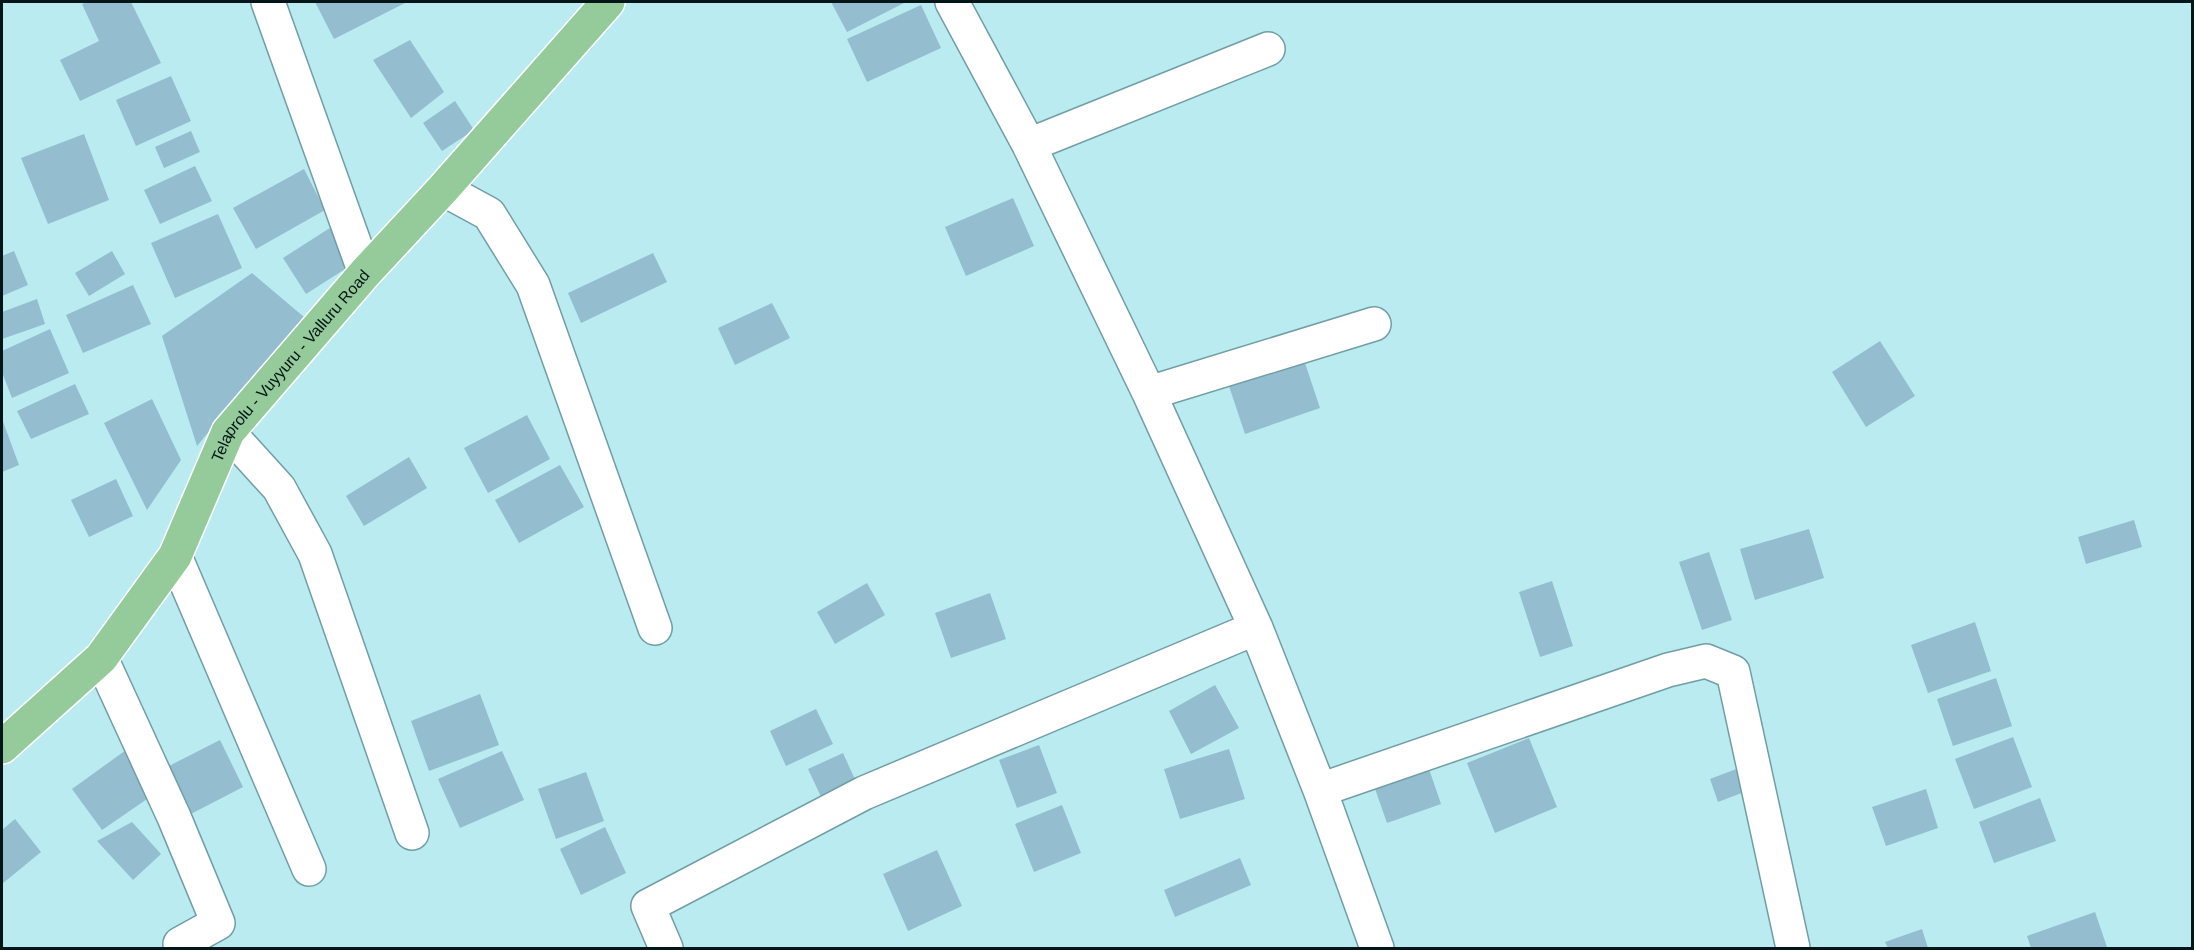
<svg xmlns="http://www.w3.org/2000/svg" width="2194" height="950" font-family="Arial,sans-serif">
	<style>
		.building { fill: #94bdcf }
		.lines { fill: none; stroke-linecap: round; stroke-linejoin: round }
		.street-casing { stroke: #709ea4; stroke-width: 36 }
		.primary-casing { stroke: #fff; stroke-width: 36 }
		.street { stroke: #fff; stroke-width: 33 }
		.primary { stroke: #95ca9a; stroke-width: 33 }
		.labels { text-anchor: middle; stroke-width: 5; stroke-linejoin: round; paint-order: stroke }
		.street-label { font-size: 16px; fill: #041618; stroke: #baebf0 }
	</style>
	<rect width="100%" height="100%" fill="#baebf0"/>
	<path class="building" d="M88,2H131L161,63L80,101L60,60L99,41L82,4Z
		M315,2H404L405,3L334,39Z
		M831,2H906L847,32Z
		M921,5L941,48L867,82L847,39Z
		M410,40L444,92L411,118L373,60Z
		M171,76L191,121L136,146L116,100Z
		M455,101L474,130L442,151L423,123Z
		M191,131L200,152L164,168L155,147Z
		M84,134L109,200L48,224L21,158Z
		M195,166L212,201L160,224L144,190Z
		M304,169L325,210L256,249L233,208Z
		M1013,198L1034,246L966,276L945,227Z
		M218,214L242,268L175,298L151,243Z
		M333,226L356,262L306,294L283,258Z
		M14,251L28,285L2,296V256Z
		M112,251L125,274L89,296L75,273Z
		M653,253L667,282L581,323L568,293Z
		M252,273L304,317L197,446L162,336Z
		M133,285L151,324L83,353L66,315Z
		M37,299L45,324L2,339V312Z
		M772,303L790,338L735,365L718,328Z
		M50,329L69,373L12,398L2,372V351Z
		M1880,341L1915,396L1866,427L1832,372Z
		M1303,357L1320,408L1245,434L1228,383Z
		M75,384L89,414L31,439L17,411Z
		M152,399L181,460L147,510L104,423Z
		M527,415L550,459L488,493L464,448Z
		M2,419L19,465L2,472Z
		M409,457L427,488L364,526L346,496Z
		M560,465L584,507L519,543L495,500Z
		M116,479L133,516L89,537L71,500Z
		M2134,520L2142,547L2086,564L2078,537Z
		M1809,529L1824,578L1755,600L1740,549Z
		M1709,552L1732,620L1702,630L1679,562Z
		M1552,581L1573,646L1540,657L1519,592Z
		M867,583L885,615L835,644L817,612Z
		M990,593L1006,639L951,658L935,613Z
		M1975,622L1991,671L1928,693L1911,645Z
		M1996,678L2012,726L1953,746L1937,699Z
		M1215,685L1239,728L1191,754L1169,711Z
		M480,694L499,745L429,771L411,721Z
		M816,709L833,744L786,766L770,731Z
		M2013,737L2032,787L1974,809L1955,759Z
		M1529,738L1557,807L1495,833L1467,763Z
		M220,740L243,787L189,815L165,768Z
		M1039,745L1057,793L1017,808L999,760Z
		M1229,749L1245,799L1180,819L1164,769Z
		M126,750L150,797L102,830L72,789Z
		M502,751L524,800L460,828L438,779Z
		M843,753L858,786L823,801L808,769Z
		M1427,763L1441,804L1387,823L1373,783Z
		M1739,768L1747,791L1718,802L1710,779Z
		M586,772L604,821L556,839L538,789Z
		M1926,789L1938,828L1886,846L1872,807Z
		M2040,798L2056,841L1994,863L1979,822Z
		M1062,805L1081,853L1034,872L1015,824Z
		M15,819L41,852L2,884V830Z
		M132,822L161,854L133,880L97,841Z
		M605,827L626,873L581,895L560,849Z
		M937,850L962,906L908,931L883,874Z
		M1240,858L1251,885L1175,917L1164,890Z
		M2095,912L2107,947L2031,948L2027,936Z
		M1922,929L1928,948H1888L1885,942Z"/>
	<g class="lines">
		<g class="street-casing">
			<path id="street" d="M268,2L365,273
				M952,2L1029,145L1149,393L1256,628L1320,790L1377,948
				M1029,145L1268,49
				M443,189L489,214L533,285L655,628
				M1149,393L1374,324
				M228,432L279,488L315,554L412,833
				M175,556L309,869
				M101,658L174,817L218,923L180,944
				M1320,790L1668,670L1706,661L1733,672L1793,948
				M666,948L648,906L864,793L1256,628"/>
		</g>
		<g class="primary-casing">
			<g id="primary">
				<path id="s1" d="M2,747L101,658L175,556L228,432L365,273L443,189L608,2"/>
			</g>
		</g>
		<use href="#street" class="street"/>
		<use href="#primary" class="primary"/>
	</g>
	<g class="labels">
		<g class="street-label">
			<text dy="6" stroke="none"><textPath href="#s1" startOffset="484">Telaprolu - Vuyyuru - Valluru Road</textPath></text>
		</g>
	</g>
	<rect width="2194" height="950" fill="none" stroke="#041618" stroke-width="6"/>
</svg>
